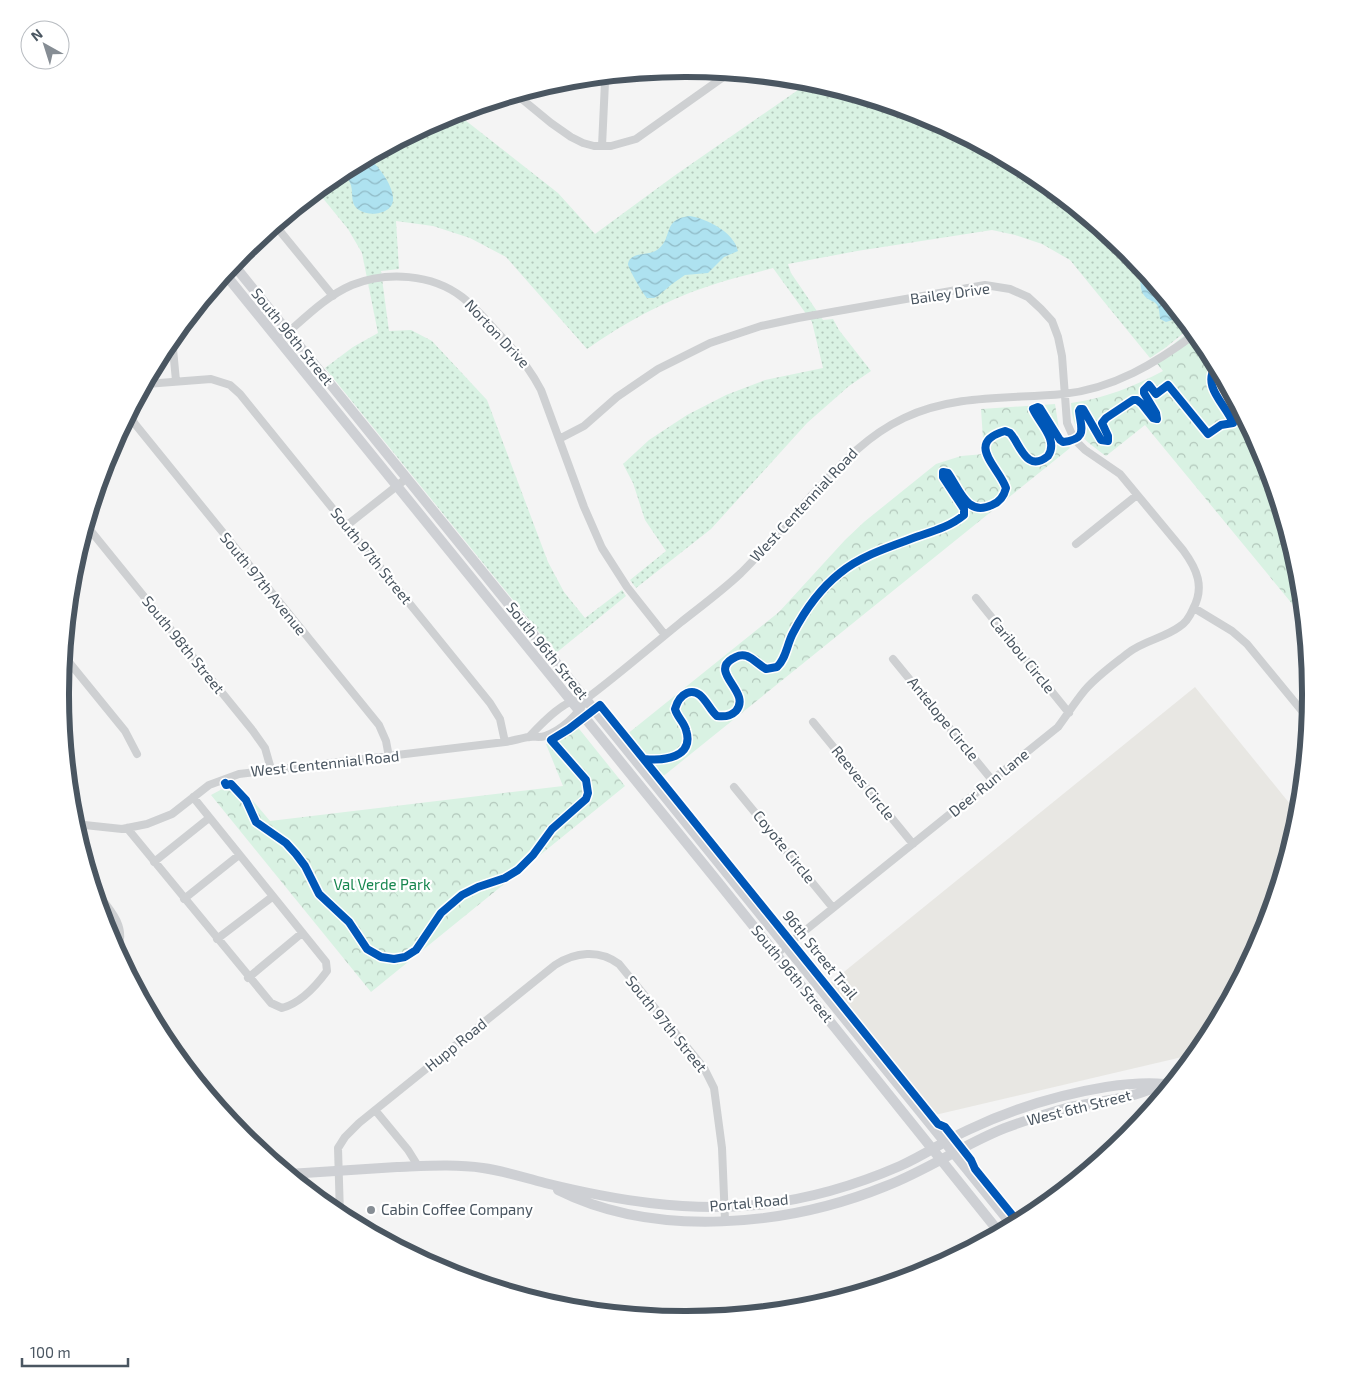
<svg xmlns="http://www.w3.org/2000/svg" width="1371" height="1388" font-family="'Exo 2',sans-serif">
	<style>
		.commercial { fill: #e8e7e3 }
		.grass { fill: url(#grass-dots) }
		.park { fill: url(#park-crowns) }
		.pitch { fill: #d9f2e3 }
		.water { fill: url(#water-waves) }
		.lines { fill: none; stroke-linecap: round; stroke-linejoin: round }
		.minor { stroke: #ced0d2; stroke-width: 8 }
		.secondary { stroke: #ced0d4; stroke-width: 10 }
		.cycleway-casing { stroke: #fff; stroke-width: 11 }
		.cycleway { stroke: #0057b8; stroke-width: 8 }
		.poi-dot { fill: #868d94; stroke: #fff; stroke-width: 2 }
		.labels { text-anchor: middle; stroke-width: 4.5; stroke-linejoin: round; paint-order: stroke }
		.street-label { font-size: 15px; fill: #4a5661; stroke: #fff }
		.park-label { font-size: 15px; fill: #17864f; stroke: #fff }
		.poi-label { font-size: 15px; fill: #4a5661; stroke: #fff; text-anchor: start }
		.rim { fill: none; stroke: #4a5661; stroke-width: 6 }
	</style>
	<defs>
		<pattern id="grass-dots" width="8" height="8" patternUnits="userSpaceOnUse" patternTransform="scale(1.25)"><rect width="8" height="8" fill="#d9f2e3"/><path d="M2 2h.1M6 6h.1" fill="none" stroke="#b2c7bb" stroke-width="1.8" stroke-linecap="round"/></pattern>
		<pattern id="park-crowns" width="20" height="18" patternUnits="userSpaceOnUse" patternTransform="scale(1.25)"><rect width="20" height="18" fill="#d9f2e3"/><path d="M2 6a3 3 0 1 1 6 0M12 15a3 3 0 1 1 6 0" fill="none" stroke="#b2c7bb"/></pattern>
		<pattern id="water-waves" width="16" height="10" patternUnits="userSpaceOnUse" patternTransform="scale(1.25)"><rect width="16" height="10" fill="#aee2f0"/><path d="M0 5q4-4 8 0t8 0" fill="none" stroke="#90bac6"/></pattern>
	</defs>
	<rect width="100%" height="100%" fill="#f4f4f4"/>
	<path class="commercial" d="M1195,687L1299,815L1263,934L1205,1042L1195,1054L935,1115L829,984Z"/>
	<path class="grass" d="M811,81L925,116L1033,174L1128,252L1190,328L1165,348L1150,358L1070,260L1042,244L1015,235L992,230L857,251L788,264L791,273L823,320L833,319L839,330L871,371L849,386L807,423L711,529L636,588L630,580L666,551L645,520L633,483L623,464L649,440L687,415L726,395L765,380L823,368L812,322L773,268C751,274 728,279 706,287C664,301 624,323 587,349L506,257L470,238L433,226L396,221L399,269L381,271L389,331L411,330L432,341L487,400L548,562L564,592L585,618L622,590L626,596L556,653L325,368L353,347L378,333L362,253L348,229L317,191L338,174L446,116L456,113L558,193L595,234L674,176Z"/>
	<path class="park" d="M1192,329L1206,347L1263,455L1299,572L1303,617L1145,425L1106,456C1083,439 1073,433 1071,403C1103,399 1135,386 1163,371L1154,360Z
		M1055,404L1059,429L1070,448L661,778L626,735L779,612L845,540L864,522L936,464L961,456L984,454L981,409Z
		M576,725L625,786L371,992L211,795L224,788L238,783L270,821L563,786L546,744L561,736Z"/>
	<path class="pitch" d="M402,874L412,887L399,897L388,885Z"/>
	<path class="water" d="M368,158C378,165 392,184 393,197C395,213 372,217 361,211C344,203 361,185 341,173Z
		M689,216C706,218 734,232 738,251L724,257L708,273L685,275L672,284L658,296L654,298H647C643,294 628,268 628,264C630,251 649,256 657,250C674,238 661,220 689,216Z
		M1126,251L1128,252L1182,317L1166,322L1160,319C1159,294 1150,307 1142,292C1140,287 1141,281 1139,276C1135,267 1130,260 1126,251Z"/>
	<g class="lines">
		<path class="minor" d="M517,95L551,123L571,137L583,143L594,146H611L636,139L729,73
			M602,146L605,82
			M275,225L333,296
			M172,338L176,381
			M279,340C302,321 324,297 352,285C387,271 432,274 462,297C475,307 486,320 497,332C515,350 529,367 541,390L584,507L602,548L627,587L665,635
			M146,384L211,379L230,385L240,394L490,703L500,719L505,742
			M129,414L135,424L379,725L386,741L389,757
			M559,439L584,426L617,397L658,369L710,343L761,326L798,318L985,285L1010,289L1028,297L1041,309L1052,321L1058,337L1062,356L1067,423L1074,439L1085,450L1120,474L1183,550C1197,569 1205,587 1193,609C1190,616 1186,623 1179,627C1164,638 1143,641 1128,653C1114,664 1097,676 1085,690C1075,702 1067,715 1058,727L776,954
			M86,525L253,731L265,748L271,769
			M346,526L407,478
			M1076,544L1137,495
			M976,598L1069,713
			M1194,608L1232,631L1247,644L1302,711
			M64,656L125,731L137,754
			M893,659L992,780
			M813,722L913,844
			M529,737C541,724 568,695 586,699
			M734,787L833,908
			M75,824L122,829L147,824L172,814L209,785L239,774L505,742C513,741 521,738 529,737C534,736 540,738 545,736C562,730 578,715 586,699C618,675 648,649 680,623C700,607 722,591 741,573C766,548 789,521 812,495C840,465 866,436 904,418C954,394 1009,399 1063,394C1113,389 1156,363 1195,334
			M127,828L271,1003L282,1008C301,1003 316,986 327,971L326,962L193,797
			M154,862L209,818
			M95,891C109,908 128,927 117,951
			M184,899L239,855
			M217,939L272,897
			M248,978L302,933
			M375,1110L408,1150L418,1166
			M340,1215L338,1148L345,1137L359,1123L555,965C575,952 599,949 619,964L704,1068L714,1088L722,1148L725,1220"/>
		<path class="secondary" d="M233,264L1012,1225
			M225,274L718,882L999,1232
			M289,1174C325,1172 361,1169 397,1167C426,1166 455,1164 483,1168C505,1171 525,1178 545,1183C614,1200 685,1212 756,1205C805,1200 854,1186 900,1166C923,1156 944,1141 968,1130C1012,1109 1057,1095 1106,1087C1126,1084 1144,1082 1164,1084
			M558,1190C656,1239 788,1226 886,1186C928,1170 964,1144 1005,1128C1027,1120 1048,1113 1070,1107C1091,1103 1113,1100 1133,1095C1147,1092 1159,1085 1173,1081"/>
		<g class="cycleway-casing">
			<path id="cycleway" d="M644,759C663,761 695,758 686,730C684,722 677,717 675,709C677,702 680,696 687,693C702,687 708,709 717,716C724,717 731,716 736,711C752,692 709,673 732,659C737,656 741,654 747,656C754,659 759,665 766,669L777,667C786,659 787,644 793,633C804,612 821,588 840,573C862,555 892,546 919,536C934,531 951,526 964,515V509L943,477V472L948,473C960,490 967,517 992,505C1000,502 1004,496 1006,488C999,467 964,443 1005,431L1010,433C1020,443 1026,474 1048,456C1059,440 1039,423 1033,409L1038,407L1040,408L1060,440L1063,442C1088,439 1081,428 1079,411L1080,409H1083L1101,440L1108,441V436L1102,423L1106,418L1133,400H1137L1142,404L1153,418L1157,419L1156,413L1144,393V390L1149,385L1156,394L1168,385L1208,434L1221,425L1233,423C1226,404 1201,387 1216,366
				M225,783L226,785L231,784L246,800L256,822L286,843L296,854L305,866L319,894L349,922L367,949L381,957L394,959L405,957L416,950L441,913L462,895L478,887L505,878L518,870L533,855L552,829L586,799L588,793L586,780L551,740L569,729L600,705L938,1124L945,1127L971,1160L975,1169L1018,1222"/>
		</g>
		<use href="#cycleway" class="cycleway"/>
	</g>
	<circle class="poi-dot" cx="371" cy="1210" r="5"/>
	<g class="labels">
		<g class="street-label">
			<text transform="translate(950 294) rotate(-8)" y="5">Bailey Drive</text>
			<text transform="translate(497 334) rotate(47)" y="5">Norton Drive</text>
			<text transform="translate(292 337) rotate(51)" y="5">South 96th Street</text>
			<text transform="translate(804 505) rotate(-47)" y="5">West Centennial Road</text>
			<text transform="translate(371 556) rotate(51)" y="5">South 97th Street</text>
			<text transform="translate(263 584) rotate(51)" y="5">South 97th Avenue</text>
			<text transform="translate(183 645) rotate(51)" y="5">South 98th Street</text>
			<text transform="translate(547 651) rotate(51)" y="5">South 96th Street</text>
			<text transform="translate(1022 655) rotate(51)" y="5">Caribou Circle</text>
			<text transform="translate(943 719) rotate(51)" y="5">Antelope Circle</text>
			<text transform="translate(325 764) rotate(-6)" y="5">West Centennial Road</text>
			<text transform="translate(863 783) rotate(51)" y="5">Reeves Circle</text>
			<text transform="translate(989 783) rotate(-39)" y="5">Deer Run Lane</text>
			<text transform="translate(784 847) rotate(51)" y="5">Coyote Circle</text>
			<text transform="translate(820 955) rotate(51)" y="5">96th Street Trail</text>
			<text transform="translate(792 974) rotate(51)" y="5">South 96th Street</text>
			<text transform="translate(666 1024) rotate(51)" y="5">South 97th Street</text>
			<text transform="translate(456 1045) rotate(-39)" y="5">Hupp Road</text>
			<text transform="translate(1079 1108) rotate(-14)" y="5">West 6th Street</text>
			<text transform="translate(749 1203) rotate(-5)" y="5">Portal Road</text>
		</g>
		<g class="park-label">
			<text x="382" y="890">Val Verde Park</text>
		</g>
		<g class="poi-label">
			<text x="381" y="1215">Cabin Coffee Company</text>
		</g>
	</g>
	<path d="M0 0H1371V1388H0ZM685 77H686A616 616 0 0 1 1302 693V695A616 616 0 0 1 686 1311H685A616 616 0 0 1 69 695V693A616 616 0 0 1 685 77Z" fill="#fff" fill-rule="evenodd"/>
	<path class="rim" d="M685 77H686A616 616 0 0 1 1302 693V695A616 616 0 0 1 686 1311H685A616 616 0 0 1 69 695V693A616 616 0 0 1 685 77Z"/>
	<g transform="translate(45 45) rotate(321)"><circle r="24" fill="#ffffff" stroke="#b7bbc0"/>
	<path d="M0-4L9 19L0 12L-9 19Z" fill="#868d94"/>
	<text y="-8" font-size="14" font-weight="bold" text-anchor="middle" fill="#4a5661">N</text>
	</g>
	<path d="M22 1358v8h106v-8" fill="none" stroke="#4a5661" stroke-width="2.5"/>
	<text x="30" y="1358" font-size="15" fill="#4a5661" stroke="#ffffff" stroke-width="4" paint-order="stroke">100 m</text>
</svg>
